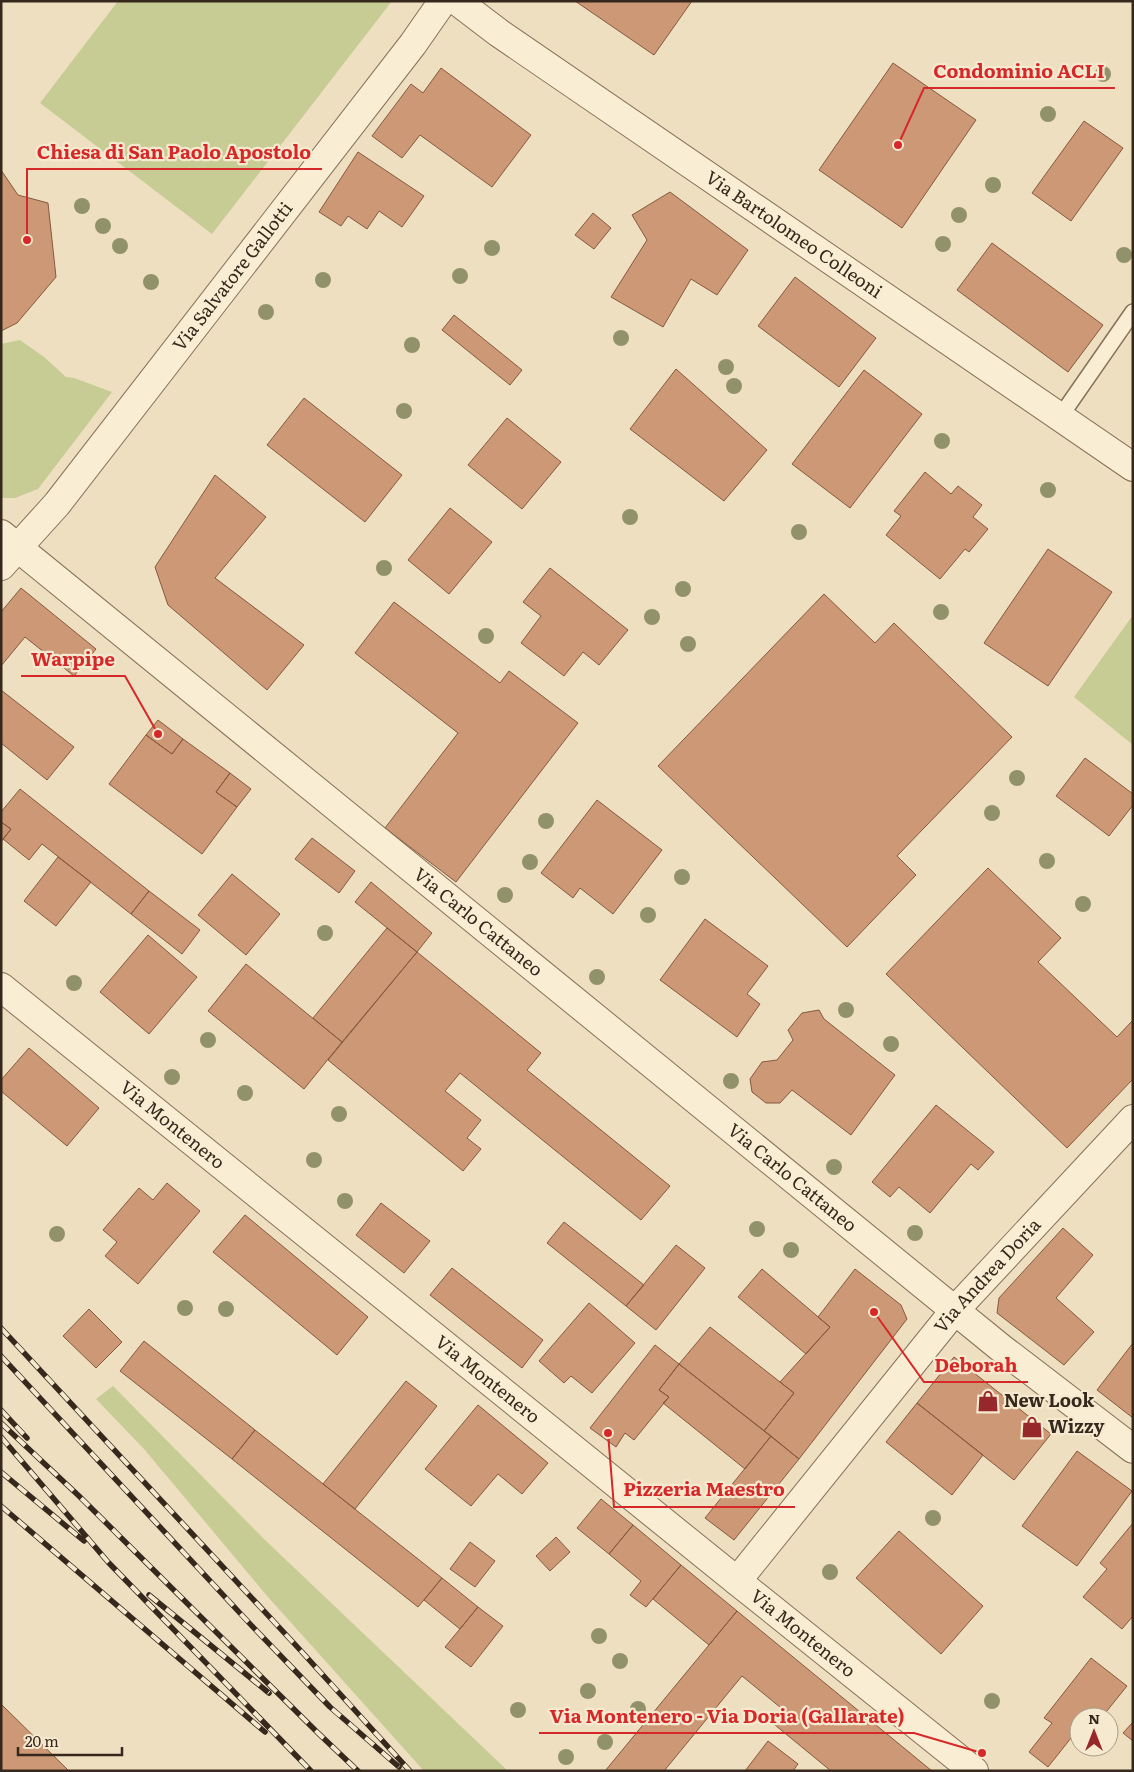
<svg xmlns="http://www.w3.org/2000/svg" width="1134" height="1772" font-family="Literata,serif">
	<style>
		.green { fill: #c6cc94 }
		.building { fill: #cc9875; stroke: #86593e }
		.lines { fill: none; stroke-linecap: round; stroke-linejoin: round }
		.lane-casing { stroke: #877058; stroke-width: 18 }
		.street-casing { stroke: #877058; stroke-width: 30 }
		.lane { stroke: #f9edd3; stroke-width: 15 }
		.street { stroke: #f9edd3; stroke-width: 28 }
		.rail-casing { stroke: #36281c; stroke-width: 5.5 }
		.rail { stroke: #f5eacf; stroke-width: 4; stroke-dasharray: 11; stroke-linecap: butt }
		.tree { fill: #92926a }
		.labels { text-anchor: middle; stroke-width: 4.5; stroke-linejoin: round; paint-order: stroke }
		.street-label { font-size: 18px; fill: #36281c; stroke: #f5eacf }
		.poi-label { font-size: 18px; font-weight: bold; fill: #36281c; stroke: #f5eacf; text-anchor: start }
		.leader { fill: none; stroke: #d62828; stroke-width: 2 }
		.callout-dot { fill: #d62828; stroke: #f5eacf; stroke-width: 2 }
		.callout-label { font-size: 19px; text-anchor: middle; font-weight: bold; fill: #d62828; stroke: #f5eacf; stroke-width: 4.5; stroke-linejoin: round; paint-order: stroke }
	</style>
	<rect width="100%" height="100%" fill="#eedfc0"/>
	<path class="green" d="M118,1H392L212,234L40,103Z
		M20,340L44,357L66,377L74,378L112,392L38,489L15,498H1V344Z
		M1133,615V745L1074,697Z
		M113,1386L264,1539L508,1771H424L268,1597L144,1449L96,1399Z"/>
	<path class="building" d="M575,1H692L654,55Z
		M893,63L976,120L902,228L819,170Z
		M441,68L531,135L492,187L420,135L402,158L372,136L411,84L423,93Z
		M1084,121L1123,148L1071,221L1032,193Z
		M358,152L424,196L402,227L379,211L367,229L348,216L341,226L319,212Z
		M1,170L18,195L48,203L56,277L17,323L1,331Z
		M670,192L748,250L717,295L691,279L663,327L611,297L647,240L632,215Z
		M593,213L611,228L594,249L575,235Z
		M992,243L1103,325L1068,372L957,290Z
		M795,277L876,338L839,387L758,326Z
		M454,315L522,370L510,385L442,330Z
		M676,369L767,450L724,501L630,429Z
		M864,370L922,414L850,508L792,464Z
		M304,398L402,475L365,522L267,445Z
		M507,418L561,462L522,509L468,465Z
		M925,472L951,494L958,486L982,505L973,517L988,529L969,552L965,549L940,579L886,535L901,516L894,511Z
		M215,475L266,517L215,578L304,645L267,690L168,605L155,567Z
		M450,508L492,542L449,594L408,560Z
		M1048,549L1112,592L1048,686L984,643Z
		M550,568L628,630L599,665L583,652L564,676L521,643L541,616L523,602Z
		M21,588L96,649L74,676L25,637L1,666V612Z
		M824,594L875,643L894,623L1012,737L897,856L916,875L847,947L658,766Z
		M394,602L500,683L509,671L578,723L456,882L385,828L458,733L355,653Z
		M1,690L74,747L47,780L1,743Z
		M158,720L183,739L172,754L146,735Z
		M146,735L172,754L183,739L230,773L216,792L237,807L202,854L109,784Z
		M1085,758L1133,794V805L1109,836L1056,796Z
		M230,773L251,789L237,807L216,792Z
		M20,789L149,891L131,914L42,844L29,860L3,839L11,829L1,822V812Z
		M597,800L662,850L613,914L580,888L573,898L541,873Z
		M1,822L11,829L1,842Z
		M312,838L355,871L339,893L295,859Z
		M58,857L91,882L56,926L24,901Z
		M988,868L1061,938L1038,962L1117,1037L1133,1020V1079L1067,1148L886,974Z
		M232,874L280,914L246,955L198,915Z
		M371,882L432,933L417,952L355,902Z
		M149,891L200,930L182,954L131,914Z
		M705,919L768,966L747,994L760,1004L737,1037L660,980Z
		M387,928L417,952L342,1042L313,1018Z
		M148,935L197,977L149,1034L100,992Z
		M417,952L541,1053L527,1070L670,1186L641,1220L460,1073L445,1091L481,1120L467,1138L481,1149L463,1171L328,1060Z
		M246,964L342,1042L304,1089L208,1011Z
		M819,1010L824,1019L895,1075L851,1135L792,1090L780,1103H766L752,1092L750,1079L762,1062L777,1060L793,1040L788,1030L802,1013Z
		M29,1048L99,1108L67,1146L1,1091V1080Z
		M936,1105L994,1152L978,1170L971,1164L930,1213L899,1187L890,1197L872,1182Z
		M167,1183L200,1211L138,1284L105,1256L117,1242L103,1230L139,1188L153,1200Z
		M381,1203L430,1241L404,1273L356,1235Z
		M245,1215L368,1317L337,1355L213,1252Z
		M564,1222L644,1285L626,1306L547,1243Z
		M1063,1228L1093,1255L1056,1298L1094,1332L1064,1365L997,1313L999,1298Z
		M676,1245L705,1268L656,1330L626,1306Z
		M452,1268L543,1340L522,1368L430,1295Z
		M762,1269L830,1327L806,1354L738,1297Z
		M855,1269L901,1305L907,1319L799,1459L764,1431L794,1393L780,1382L830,1327L818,1317Z
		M589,1303L635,1343L592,1393L571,1376L564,1383L539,1361Z
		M89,1309L122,1342L96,1368L63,1336Z
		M710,1327L794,1393L764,1431L679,1364Z
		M144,1341L255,1430L232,1459L120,1371Z
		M1133,1343V1418L1097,1390Z
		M655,1345L679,1364L659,1390L669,1397L634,1440L625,1433L616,1447L590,1428Z
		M954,1357L1051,1434L1014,1480L917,1403Z
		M679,1364L771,1436L745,1469L663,1403L669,1397L659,1390Z
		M406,1381L437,1406L355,1509L323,1484Z
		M917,1403L983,1455L952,1495L886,1442Z
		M478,1405L548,1463L522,1494L498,1474L471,1506L425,1469Z
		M255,1430L442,1578L418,1607L232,1459Z
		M771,1436L799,1459L734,1540L705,1518Z
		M1077,1451L1132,1491L1077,1566L1022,1526Z
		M601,1499L633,1525L609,1554L577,1528Z
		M1133,1523V1616L1122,1629L1083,1597L1107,1569L1100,1563Z
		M633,1525L681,1565L646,1607L630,1595L641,1581L609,1554Z
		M899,1531L983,1606L941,1654L856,1578Z
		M556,1537L570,1552L550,1571L536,1556Z
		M470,1542L495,1561L475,1587L450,1569Z
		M681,1565L737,1611L709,1645L653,1599Z
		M442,1578L478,1607L460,1629L424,1600Z
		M478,1607L503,1626L471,1667L445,1647Z
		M737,1611L932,1771H831L775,1725L786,1712L742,1676L664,1771H605Z
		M1091,1658L1127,1686L1102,1717H1091L1089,1715L1088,1717H1079V1728L1048,1767L1029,1752L1052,1723L1044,1718Z
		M1,1704L69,1771H1Z
		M1133,1722V1741L1123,1733Z
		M768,1741L798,1764L793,1771H745Z"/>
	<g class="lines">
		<g class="lane-casing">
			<path id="lane" d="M1060,417L1133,312"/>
		</g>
		<g class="street-casing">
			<g id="street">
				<path id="s1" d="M457,1L499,33L1133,467"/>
				<path id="s2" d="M1,534L1001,1348L1133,1449"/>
				<path id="s3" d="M1,566L57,504L413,44L443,1"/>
				<path id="s4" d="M1,987L737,1581L974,1771"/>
				<path id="s5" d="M737,1581L955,1310L1133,1119"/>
			</g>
		</g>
		<use href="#lane" class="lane"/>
		<use href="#street" class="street"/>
		<g class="rail-casing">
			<path id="rail" d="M1,1328L302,1652L410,1771
				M1,1356L252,1626L330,1707L399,1767
				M1,1410L27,1438
				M1,1423L79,1496L318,1733L358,1771
				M1,1437L108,1562L311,1771
				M1,1472L84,1541
				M1,1506L265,1732
				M149,1595L269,1693"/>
		</g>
		<use href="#rail" class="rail"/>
	</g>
	<g class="tree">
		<circle cx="1103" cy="74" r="8"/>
		<circle cx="1048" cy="114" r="8"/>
		<circle cx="993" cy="185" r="8"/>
		<circle cx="82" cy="206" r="8"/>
		<circle cx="959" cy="215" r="8"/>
		<circle cx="103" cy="226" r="8"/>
		<circle cx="943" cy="244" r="8"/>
		<circle cx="120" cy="246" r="8"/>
		<circle cx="492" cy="248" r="8"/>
		<circle cx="1124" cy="255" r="8"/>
		<circle cx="460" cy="276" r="8"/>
		<circle cx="323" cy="280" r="8"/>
		<circle cx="151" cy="282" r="8"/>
		<circle cx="266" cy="312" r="8"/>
		<circle cx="621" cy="338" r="8"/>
		<circle cx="412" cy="345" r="8"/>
		<circle cx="726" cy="367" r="8"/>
		<circle cx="734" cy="386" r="8"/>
		<circle cx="404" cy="411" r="8"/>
		<circle cx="942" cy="441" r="8"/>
		<circle cx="1048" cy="490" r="8"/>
		<circle cx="630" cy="517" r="8"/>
		<circle cx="799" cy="532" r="8"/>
		<circle cx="384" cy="568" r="8"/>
		<circle cx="683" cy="589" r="8"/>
		<circle cx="941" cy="612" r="8"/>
		<circle cx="652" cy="617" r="8"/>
		<circle cx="486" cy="636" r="8"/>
		<circle cx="688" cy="644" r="8"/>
		<circle cx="1017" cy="778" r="8"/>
		<circle cx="992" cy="813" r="8"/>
		<circle cx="546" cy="821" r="8"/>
		<circle cx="1047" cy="861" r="8"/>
		<circle cx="530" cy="862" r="8"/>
		<circle cx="682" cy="877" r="8"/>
		<circle cx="505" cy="895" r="8"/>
		<circle cx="1083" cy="904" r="8"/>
		<circle cx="648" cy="915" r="8"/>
		<circle cx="325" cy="933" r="8"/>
		<circle cx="597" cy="977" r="8"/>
		<circle cx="74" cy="983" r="8"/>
		<circle cx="846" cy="1010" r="8"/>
		<circle cx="208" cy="1040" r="8"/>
		<circle cx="891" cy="1044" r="8"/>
		<circle cx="172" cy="1077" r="8"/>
		<circle cx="731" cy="1081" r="8"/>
		<circle cx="245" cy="1093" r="8"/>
		<circle cx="339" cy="1114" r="8"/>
		<circle cx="314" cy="1160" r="8"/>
		<circle cx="834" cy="1167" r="8"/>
		<circle cx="345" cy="1201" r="8"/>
		<circle cx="757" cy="1229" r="8"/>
		<circle cx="915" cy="1233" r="8"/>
		<circle cx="57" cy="1234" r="8"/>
		<circle cx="791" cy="1250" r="8"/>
		<circle cx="185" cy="1308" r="8"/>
		<circle cx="226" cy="1309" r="8"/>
		<circle cx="933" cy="1518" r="8"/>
		<circle cx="830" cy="1572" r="8"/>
		<circle cx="599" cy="1636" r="8"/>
		<circle cx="620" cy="1661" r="8"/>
		<circle cx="588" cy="1691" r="8"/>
		<circle cx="992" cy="1701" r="8"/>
		<circle cx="638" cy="1709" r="8"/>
		<circle cx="518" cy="1710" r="8"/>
		<circle cx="605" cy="1742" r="8"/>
		<circle cx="566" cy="1757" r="8"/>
	</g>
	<defs>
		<g id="shop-bare" transform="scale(1.725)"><path d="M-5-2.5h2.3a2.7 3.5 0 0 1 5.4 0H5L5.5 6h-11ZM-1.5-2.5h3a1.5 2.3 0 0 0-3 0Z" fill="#96282b" stroke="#f5eacf" stroke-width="2.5" paint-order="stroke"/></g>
	</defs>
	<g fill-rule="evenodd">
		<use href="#shop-bare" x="988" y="1401"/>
		<use href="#shop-bare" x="1032" y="1427"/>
	</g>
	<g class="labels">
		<g class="street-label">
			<text dy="6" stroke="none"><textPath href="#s1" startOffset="410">Via Bartolomeo Colleoni</textPath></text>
			<text dy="6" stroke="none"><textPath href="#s3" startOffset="371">Via Salvatore Gallotti</textPath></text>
			<text dy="6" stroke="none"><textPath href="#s2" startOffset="615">Via Carlo Cattaneo</textPath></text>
			<text dy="6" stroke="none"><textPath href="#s4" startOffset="220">Via Montenero</textPath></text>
			<text dy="6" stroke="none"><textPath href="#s2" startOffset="1020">Via Carlo Cattaneo</textPath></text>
			<text dy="6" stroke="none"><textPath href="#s5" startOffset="395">Via Andrea Doria</textPath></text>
			<text dy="6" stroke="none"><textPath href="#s4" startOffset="625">Via Montenero</textPath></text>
			<text dy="6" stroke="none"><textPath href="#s4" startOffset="1030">Via Montenero</textPath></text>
		</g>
		<g class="poi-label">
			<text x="1004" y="1407">New Look</text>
			<text x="1048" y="1433">Wizzy</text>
		</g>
	</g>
	<path class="leader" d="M898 145L924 88H1115M27 240L27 169H322M158 734L125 676H21M874 1312L924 1382H1028M608 1433L614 1507H795M982 1753L914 1733H539"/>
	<g class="callout-dot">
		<circle cx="898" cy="145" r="5"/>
		<circle cx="27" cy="240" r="5"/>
		<circle cx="158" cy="734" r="5"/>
		<circle cx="874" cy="1312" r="5"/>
		<circle cx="608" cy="1433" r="5"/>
		<circle cx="982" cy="1753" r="5"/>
	</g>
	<g class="callout-label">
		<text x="1019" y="78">Condominio ACLI</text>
		<text x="174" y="159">Chiesa di San Paolo Apostolo</text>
		<text x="73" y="666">Warpipe</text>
		<text x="976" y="1372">Deborah</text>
		<text x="704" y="1496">Pizzeria Maestro</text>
		<text x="727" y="1723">Via Montenero - Via Doria (Gallarate)</text>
	</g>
	<rect width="1134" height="1772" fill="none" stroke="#36281c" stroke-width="5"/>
	<g transform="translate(1094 1732)"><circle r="24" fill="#f5eacf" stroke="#a99c87"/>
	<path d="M0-4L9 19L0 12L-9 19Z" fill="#96282b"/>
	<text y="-8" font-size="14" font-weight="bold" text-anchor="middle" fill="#36281c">N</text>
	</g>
	<path d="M18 1747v8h104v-8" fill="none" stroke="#36281c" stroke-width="2.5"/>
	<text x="25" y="1747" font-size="15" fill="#36281c" stroke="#f5eacf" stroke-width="4" paint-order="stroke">20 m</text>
</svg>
